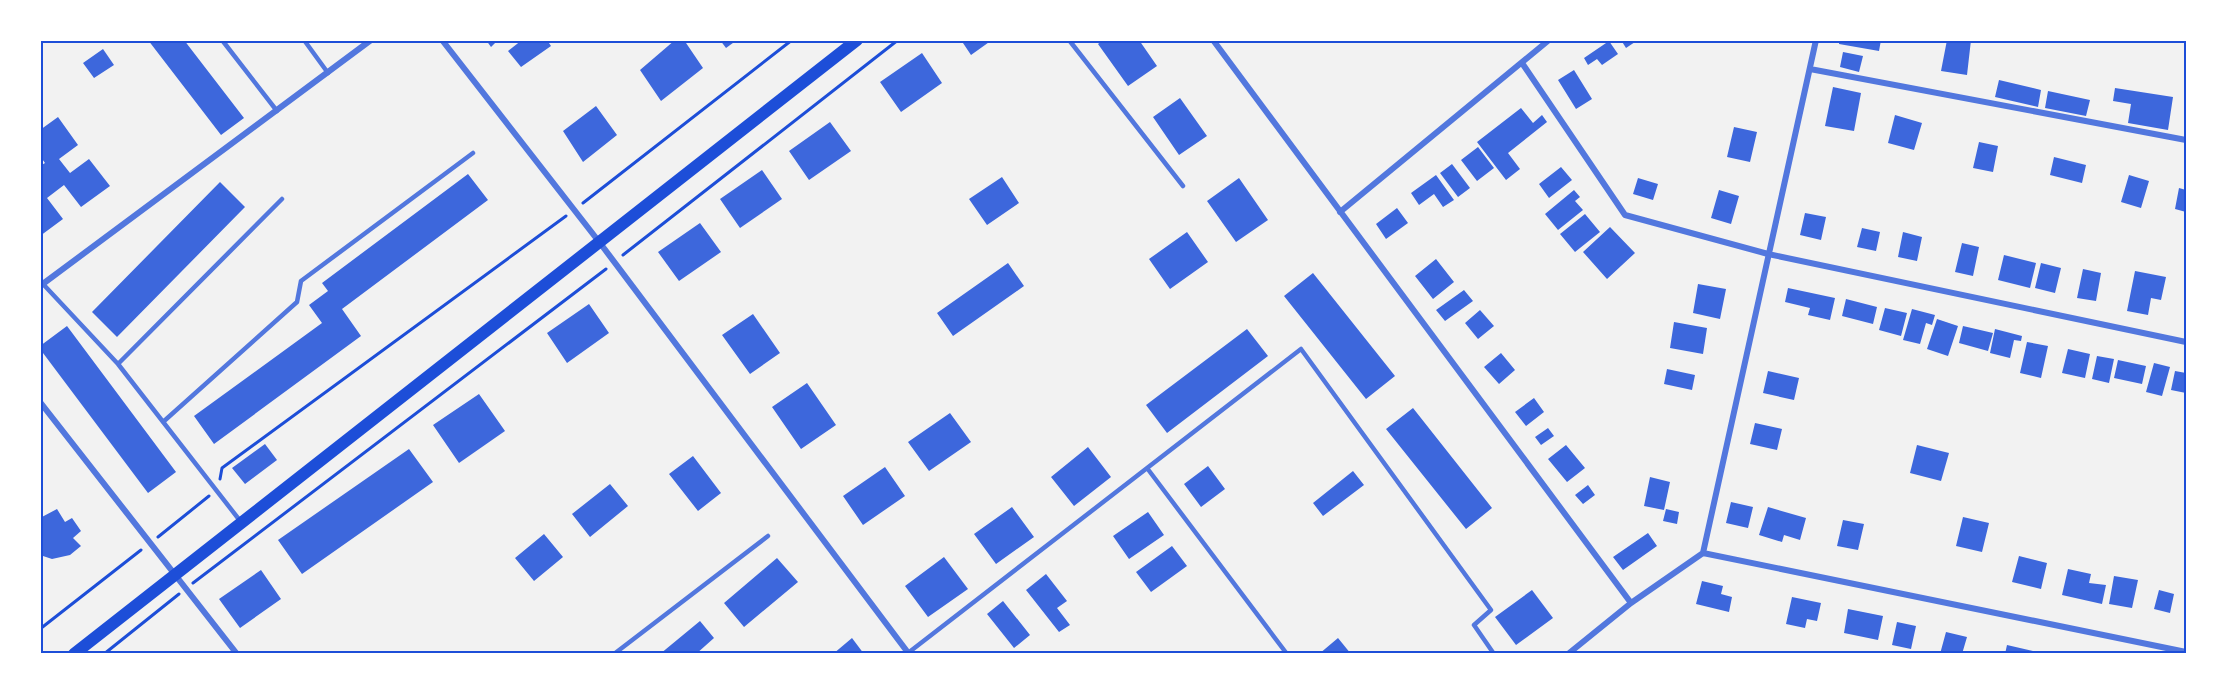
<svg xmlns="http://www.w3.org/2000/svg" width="2227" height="694" font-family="Lato,sans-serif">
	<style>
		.building { fill: #3d67dc }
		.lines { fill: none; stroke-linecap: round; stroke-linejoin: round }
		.path { stroke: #1d4ed8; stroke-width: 3 }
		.service { stroke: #5277de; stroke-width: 4.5 }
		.minor { stroke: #5277de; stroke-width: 6 }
		.secondary { stroke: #1d4ed8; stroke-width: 12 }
		.neatline { fill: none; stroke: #1d4ed8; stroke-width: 2 }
	</style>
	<rect width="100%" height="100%" fill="#f2f2f2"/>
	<path class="building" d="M148,40H184L244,118L221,135Z
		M486,40H498L491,47Z
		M522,40H547L551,46L521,67L508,51Z
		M675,40H684L703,68L661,101L640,70Z
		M720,40H737L726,48Z
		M961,40H992L971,55Z
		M1103,40H1139L1157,66L1128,86L1098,44Z
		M1621,40H1638L1626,48Z
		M1839,40H1881L1879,51L1839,44Z
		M1947,40H1971L1967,75L1941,71Z
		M1609,41L1618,54L1602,65L1597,59L1588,65L1584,58Z
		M103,49L114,65L94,78L83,63Z
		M1843,52L1863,56L1859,72L1840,67Z
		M922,53L942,83L901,112L880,82Z
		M1574,70L1592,99L1576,109L1558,80Z
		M1999,80L2041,90L2038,107L1995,97Z
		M1833,87L1861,93L1854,131L1825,126Z
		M2115,88L2173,97L2168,130L2128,123L2131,104L2113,101Z
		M2048,91L2090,100L2086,116L2045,108Z
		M1180,98L1207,136L1179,155L1153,117Z
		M596,106L617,135L583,162L563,131Z
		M1521,108L1533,123L1542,115L1547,122L1508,153L1520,169L1506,180L1477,142Z
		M1895,115L1922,123L1914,150L1888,143Z
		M58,117L78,145L59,159L70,173L89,159L110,186L81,207L64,185L47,198L63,219L40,236V166L45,163L40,156V130Z
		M830,122L851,151L809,180L789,151Z
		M1734,127L1757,132L1750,162L1727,157Z
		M1979,142L1998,146L1993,172L1973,168Z
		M1478,147L1494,168L1477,181L1461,160Z
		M2054,157L2086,165L2082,183L2050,175Z
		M1452,164L1470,188L1458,197L1440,173Z
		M1561,167L1572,180L1549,198L1539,184Z
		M762,170L782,199L740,228L720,199Z
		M468,174L488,200L342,309L361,336L214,444L194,416L322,323L309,305L328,291L322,283Z
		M1436,175L1454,200L1443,207L1434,194L1419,205L1411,193Z
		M2129,175L2149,181L2141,208L2121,202Z
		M1002,177L1019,203L987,225L969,199Z
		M1239,178L1268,220L1236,242L1207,201Z
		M1638,178L1658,184L1653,200L1633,194Z
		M220,182L245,207L117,337L92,312Z
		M2179,188L2186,190V212L2175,209Z
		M1574,190L1580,197L1575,201L1583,210L1558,230L1545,214Z
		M1719,190L1739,196L1731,224L1711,218Z
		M1397,208L1408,223L1386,239L1376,224Z
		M1805,213L1826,217L1821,240L1800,235Z
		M1585,214L1600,232L1575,252L1560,234Z
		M700,223L721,252L679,281L658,252Z
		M1610,227L1635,253L1607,279L1583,252Z
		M1862,228L1880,232L1876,251L1857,247Z
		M1187,232L1208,262L1170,289L1149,259Z
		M1903,232L1922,237L1917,261L1898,257Z
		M1962,243L1979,247L1973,276L1955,272Z
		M2004,255L2036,263L2030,288L1998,280Z
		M1436,259L1454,282L1433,299L1415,276Z
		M1008,263L1024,286L953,336L937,313Z
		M2041,263L2061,268L2055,293L2035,288Z
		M2083,269L2101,273L2096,301L2077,298Z
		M2135,271L2166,277L2161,300L2151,298L2148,315L2127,311Z
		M1313,273L1395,376L1366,399L1284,296Z
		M1698,284L1726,289L1720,319L1693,313Z
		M1788,288L1835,298L1830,320L1808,315L1810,308L1785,302Z
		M1464,290L1473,301L1445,321L1436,310Z
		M1846,299L1877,307L1873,324L1842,316Z
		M589,304L609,333L567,363L547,333Z
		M1885,308L1907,313L1901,336L1879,330Z
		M1912,309L1935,315L1932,325L1926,323L1920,344L1903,340Z
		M1480,310L1494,326L1478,339L1465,323Z
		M753,314L780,353L750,374L722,335Z
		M1937,319L1958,326L1948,356L1927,349Z
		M1674,322L1707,328L1703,354L1670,348Z
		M67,326L176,472L148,493L40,349V346Z
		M1963,326L1993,333L1988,351L1959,343Z
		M1247,329L1268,356L1167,433L1146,405Z
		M1995,329L2022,336L2021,341L2014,340L2010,358L1990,353Z
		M2027,342L2048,346L2041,378L2020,373Z
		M2068,349L2090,354L2085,378L2062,373Z
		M1501,353L1515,370L1499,384L1484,367Z
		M2097,356L2114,359L2109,383L2092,379Z
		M2118,360L2146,366L2142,384L2114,378Z
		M2154,363L2170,367L2162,396L2146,392Z
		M1667,369L1695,375L1692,390L1664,384Z
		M1768,371L1799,378L1794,400L1763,393Z
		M2175,371L2186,373V393L2171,390Z
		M807,383L836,425L801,449L772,407Z
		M479,394L505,431L459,463L433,425Z
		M1534,398L1544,412L1526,426L1515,412Z
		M1413,408L1492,508L1466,529L1386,429Z
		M950,413L971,442L929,471L908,442Z
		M1755,423L1782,429L1777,450L1750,444Z
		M1548,428L1554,436L1541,445L1535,437Z
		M265,444L277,460L245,484L232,468Z
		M1566,445L1585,468L1567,482L1548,459Z
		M1917,445L1949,453L1941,481L1910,473Z
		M1088,447L1111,477L1074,506L1051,477Z
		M409,449L433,482L302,574L278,540Z
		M693,456L721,493L698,511L669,474Z
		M1208,466L1225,489L1201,507L1184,484Z
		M885,467L905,496L863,525L843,496Z
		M1353,471L1364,485L1323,516L1313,503Z
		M1650,477L1670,482L1664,510L1644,506Z
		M610,484L628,506L590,537L572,514Z
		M1588,485L1595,495L1583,504L1575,495Z
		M1731,502L1753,507L1748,528L1726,523Z
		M1012,507L1034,537L996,564L974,534Z
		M1768,507L1806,518L1800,540L1784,535L1782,542L1759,535Z
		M57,509L65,522L72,518L81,531L73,538L81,546L70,555L52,559L40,555V518Z
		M1666,509L1679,512L1677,524L1663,521Z
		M1148,512L1164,535L1129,559L1113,536Z
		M1963,517L1989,523L1982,552L1956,546Z
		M1843,520L1864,524L1858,550L1837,546Z
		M1648,533L1657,546L1623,570L1613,557Z
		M544,534L563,557L534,581L515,558Z
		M1172,546L1187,566L1151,592L1136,572Z
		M2019,556L2047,563L2041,589L2012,582Z
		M944,557L968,589L928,617L905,586Z
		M777,558L798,582L744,627L724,603Z
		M2068,569L2091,574L2089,583L2106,585L2102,604L2062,595Z
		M261,570L281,599L240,628L219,599Z
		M1046,574L1067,601L1057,608L1070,625L1059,632L1026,590Z
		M2114,576L2138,580L2132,608L2109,604Z
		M1702,581L1723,586L1721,594L1732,597L1729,612L1696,604Z
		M1532,590L1553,618L1516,645L1495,617Z
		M2159,590L2174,594L2170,613L2154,609Z
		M1792,597L1821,603L1817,621L1807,619L1805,628L1786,624Z
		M1003,601L1030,635L1014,648L987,614Z
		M1848,609L1883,616L1878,640L1844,633Z
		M700,621L714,638L696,654H660Z
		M1897,622L1916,626L1911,649L1892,645Z
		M1946,632L1967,637L1962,654H1940Z
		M852,638L864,654H833Z
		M1338,638L1351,654H1319Z
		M2007,645L2042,653V654H2005Z"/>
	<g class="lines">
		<path class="path" d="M583,203L792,40
			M623,255L898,40
			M220,479L222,468L566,216
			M158,537L209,496
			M193,583L606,269
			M40,629L141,550
			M104,654L179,594"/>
		<path class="service" d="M222,40L277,111
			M304,40L328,73
			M1069,40L1183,186
			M43,284L118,364L241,522
			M118,364L282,199
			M163,422L297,302L301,281L473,153
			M1147,468L1287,654
			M908,653L1301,349L1491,610L1474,625L1494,654
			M614,654L768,536"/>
		<path class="minor" d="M442,40L600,243L909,654
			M1213,40L1631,603
			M1522,63L1625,215L1768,254L2186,342
			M1810,69L2186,140
			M1340,212L1549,40
			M40,286L371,40
			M40,402L237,654
			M1703,553L1816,40
			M1568,654L1631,603L1703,553L2186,652"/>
		<path class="secondary" d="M74,654L857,40"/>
	</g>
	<rect width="2227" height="694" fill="none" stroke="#ffffff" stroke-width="84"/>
	<rect x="42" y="42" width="2143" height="610" class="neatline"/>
</svg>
